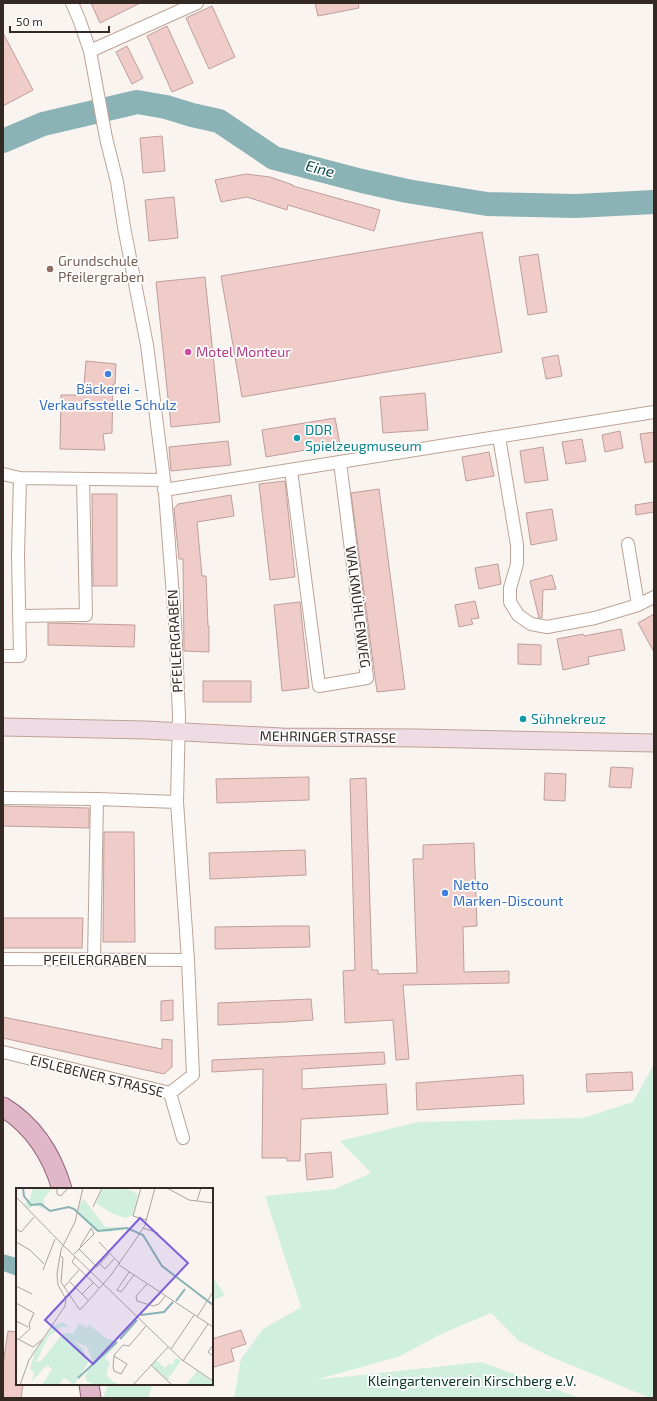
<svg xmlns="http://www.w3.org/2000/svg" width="657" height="1401" font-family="'Exo 2',sans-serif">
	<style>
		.green { fill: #d1efdf }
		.water { fill: #8bb2b4 }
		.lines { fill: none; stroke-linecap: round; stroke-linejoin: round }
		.river { stroke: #8bb2b4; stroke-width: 24 }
		.building { fill: #efccc8; stroke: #bf9e9a }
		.street-casing { stroke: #bea293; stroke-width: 14 }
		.secondary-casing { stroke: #bea293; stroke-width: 19 }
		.primary-casing { stroke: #966677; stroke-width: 21 }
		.street { stroke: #fff; stroke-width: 12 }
		.secondary { stroke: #efdbe4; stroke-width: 17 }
		.primary { stroke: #e0b7c8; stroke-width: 19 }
		.education-dot { fill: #8d6e63; stroke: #fff; stroke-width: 1.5 }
		.hotel-dot { fill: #d1479c; stroke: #fff; stroke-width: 1.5 }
		.shop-dot { fill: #3f7fe0; stroke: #fff; stroke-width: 1.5 }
		.culture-dot { fill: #0f9aa8; stroke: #fff; stroke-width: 1.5 }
		.labels { text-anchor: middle; stroke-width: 3.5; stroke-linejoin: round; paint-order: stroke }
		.education-label { font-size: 14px; fill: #785e54; stroke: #fff; text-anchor: start }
		.hotel-label { font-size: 14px; fill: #b23c85; stroke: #fff; text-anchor: start }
		.shop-label { font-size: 14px; fill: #366cbe; stroke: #fff }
		.culture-label { font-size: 14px; fill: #0d838f; stroke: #fff; text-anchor: start }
		.street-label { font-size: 14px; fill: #342923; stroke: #fff }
		.park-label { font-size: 14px; fill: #043321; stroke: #fff }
		.water-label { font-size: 15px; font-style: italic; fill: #054447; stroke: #fff }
		.inset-river { fill: none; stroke: #8bb2b4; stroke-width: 2 }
		.inset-road { fill: none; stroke: #aba39f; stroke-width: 1 }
		.view { fill: #7a61db; fill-opacity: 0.15; stroke: #7a61db; stroke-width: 2 }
		.inset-edge { fill: none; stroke: #342923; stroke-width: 2 }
	</style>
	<rect width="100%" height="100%" fill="#faf4f1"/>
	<path class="green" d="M654,1064V1398H650L549,1356L519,1341L491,1313L439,1335L398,1357L315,1380L481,1362L580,1398H234L241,1359L263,1329L301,1307L265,1196L335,1189L371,1173L340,1141L418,1122L583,1118L633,1102Z
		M212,1279H214L225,1295L212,1301Z
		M108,1384H153L148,1398H103Z"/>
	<path class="water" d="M3,1254L17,1258V1276L3,1271Z"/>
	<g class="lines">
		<path class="river" d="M3,141L43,124L137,102L166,107L192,115L219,121L274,158L362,181L407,191L487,204L576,206L654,202"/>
	</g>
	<path class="building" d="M91,3H140L100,23Z
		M315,3H358L359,8L318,16Z
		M212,6L235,57L209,69L186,18Z
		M167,26L193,83L172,92L147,36Z
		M3,33L33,90L3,106Z
		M127,46L143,78L132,84L116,52Z
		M162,136L165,171L143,173L140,138Z
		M246,174L270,177L293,185V186L380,210L374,231L288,205L287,210L247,197L221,202L215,180Z
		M174,197L178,238L149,241L145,200Z
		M482,232L502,352L242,397L221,276Z
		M538,254L547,312L528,315L519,257Z
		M205,277L220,422L171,427L156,282Z
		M558,355L562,376L546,379L542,358Z
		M86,361L116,364L115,384H113L112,433L103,434L105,450L60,449L61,395H83Z
		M425,393L428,430L383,433L380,397Z
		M335,418L340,444L266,457L262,430Z
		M620,431L623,448L605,452L602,435Z
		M654,432V461L645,463L640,434Z
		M582,439L586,461L566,464L562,442Z
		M228,441L231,465L171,471L169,447Z
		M543,447L548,480L525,483L520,451Z
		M489,452L494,476L466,481L462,457Z
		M285,481L295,577L270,580L259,484Z
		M379,489L405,689L377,692L351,493Z
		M92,494H117V586H93Z
		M231,495L234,516L197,522L202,576H206L208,626H209V652L184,651L183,559H179L174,509L178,504Z
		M654,502V512L636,515L635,505Z
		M552,509L557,540L531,545L526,513Z
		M498,564L501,584L479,589L475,568Z
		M552,575L556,589L543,590L542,618H539L530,581Z
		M475,601L479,618L471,619L473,624L459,627L455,605Z
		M300,602L309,688L282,691L274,605Z
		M654,614V652L638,623Z
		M48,623L135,625L134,647L48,645Z
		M621,629L625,650L588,657L589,664L563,670L557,639L583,634L584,636Z
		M518,644L541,645V665L518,664Z
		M203,681H251V702H203Z
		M611,767L633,768L631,788L609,787Z
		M545,773L566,774L565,801L544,800Z
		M309,777V800L217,803L216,779Z
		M366,778L372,970H378V974L417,973L413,859H423V845L474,843L477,926L463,927L464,972L509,971V983L403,985L409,1059L396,1060L393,1020L345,1023L343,971L355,970L350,779Z
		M3,806L89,808V828L3,826Z
		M104,832H134L135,942H103Z
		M305,850L306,875L210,879L209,853Z
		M3,918H83L82,948H3Z
		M281,926H309L310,947L215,949V927Z
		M311,999L313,1020L285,1022L218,1025V1003Z
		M173,1000V1020L161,1021V1001Z
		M3,1017L162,1049V1039L172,1040V1067L164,1074L3,1038Z
		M384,1052L385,1064L302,1069V1089L386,1084L388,1114L301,1119L300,1161H287V1158H262L263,1069L212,1072V1060Z
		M632,1072L633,1090L587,1092L586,1074Z
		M523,1075L524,1104L417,1110L416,1083Z
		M331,1152L333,1177L307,1180L305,1154Z
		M241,1330L246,1344L231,1349L234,1361L214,1367L212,1361V1339Z
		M8,1331L17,1332V1384H23L21,1398H3V1365Z"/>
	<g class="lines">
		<g class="street-casing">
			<path id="street" d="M72,3L79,19L90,51L106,138L117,182L124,227L147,345L164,480L175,622L179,716L177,802L188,960L193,1075L170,1093
				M90,51L197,3
				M499,437L517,545V564L510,588V602L518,615L531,624L547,627L595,618L638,605L654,597
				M291,470L319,686L367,678L340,462
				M3,474L20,478L164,480
				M164,490L654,412
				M628,544L638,605
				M19,616L86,615L83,479
				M3,656H20L18,555L20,478
				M3,798L97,799L177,802
				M3,959L188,960
				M94,960L97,799
				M3,1052L170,1093
				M170,1093L183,1138"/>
		</g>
		<g class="secondary-casing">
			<path id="secondary" d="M3,727L146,730L282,737L417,738L654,743"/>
		</g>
		<g class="primary-casing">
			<path id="primary" d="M3,1107C34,1126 52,1155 62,1189
				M89,1384L91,1398"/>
		</g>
		<use href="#street" class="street"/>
		<use href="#secondary" class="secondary"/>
		<use href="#primary" class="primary"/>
	</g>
	<circle class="education-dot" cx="50" cy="269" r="4"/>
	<circle class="hotel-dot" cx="188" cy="352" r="4"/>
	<g class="shop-dot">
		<circle cx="108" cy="374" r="4"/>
		<circle cx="445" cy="893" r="4"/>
	</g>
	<g class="culture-dot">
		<circle cx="297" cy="438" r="4"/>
		<circle cx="523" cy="719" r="4"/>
	</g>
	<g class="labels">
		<g class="education-label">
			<text x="58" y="266">Grundschule<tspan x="58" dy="16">Pfeilergraben</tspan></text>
		</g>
		<g class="hotel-label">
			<text x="196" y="357">Motel Monteur</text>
		</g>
		<g class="shop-label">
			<text x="108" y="394">Bäckerei -<tspan x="108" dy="16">Verkaufsstelle Schulz</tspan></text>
			<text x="453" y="890" text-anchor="start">Netto<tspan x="453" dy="16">Marken-Discount</tspan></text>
		</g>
		<g class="culture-label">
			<text x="305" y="435">DDR<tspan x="305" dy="16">Spielzeugmuseum</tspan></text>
			<text x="531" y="724">Sühnekreuz</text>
		</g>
		<g class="street-label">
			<text transform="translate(358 607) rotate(83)" y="5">WALKMÜHLENWEG</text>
			<text transform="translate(175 641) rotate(-93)" y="5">PFEILERGRABEN</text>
			<text transform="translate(328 737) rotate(1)" y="5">MEHRINGER STRASSE</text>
			<text x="95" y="965">PFEILERGRABEN</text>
			<text transform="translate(97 1076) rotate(14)" y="5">EISLEBENER STRASSE</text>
		</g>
		<g class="park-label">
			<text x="472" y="1386">Kleingartenverein Kirschberg e.V.</text>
		</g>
		<g class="water-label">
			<text transform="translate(320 169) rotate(14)" y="5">Eine</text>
		</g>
	</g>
	<g transform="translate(16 1188)">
		<rect width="197" height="197" fill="#faf4f1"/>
		<path d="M17,0H37L28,10V21L18,17L12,21L8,16L14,11ZM87,0H108L122,6L117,27L109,30L95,25L80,15ZM68,11L89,39H107V42L92,44L80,43L62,26L63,17ZM47,134L53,139H45L32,149L20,174L25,173L45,148L50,145H58L63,135L71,140L72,136L91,151L102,154L89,170L94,175L90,186L97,194L102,195L100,197H78L71,193L69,188L77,175L71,159L57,153L67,161L72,175L58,197L48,190L43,197H26L36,181L31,177L16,193L18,184L14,181L19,164L37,138ZM160,170L165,173L151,192L135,177L140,172L149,180L153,175L156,177ZM181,183L197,194V197H170Z" fill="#d1efdf"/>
		<path class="inset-river" d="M7,0L8,8L15,17L25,16L34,23L53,19L58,21L82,43L111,40L127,47L146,78L197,117M160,113L169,101M125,127L148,124L157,114M104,151L121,132M62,190L101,154"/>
		<path class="inset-road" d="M39,0L41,2V6L45,8L52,0M125,0L117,28L130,32M151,0L173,12L197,15M0,9L47,57M181,13L185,0M77,19L86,0M127,40L142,45M0,41L5,44L18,29M0,54L14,62L28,76M83,54L104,76M47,57L166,172L197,193M63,61L81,79L93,66M58,66L78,46L75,40L64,59M44,67L47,70L45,94L63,121M59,69L56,74L83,100M84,76L89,81L98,71M103,77L197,139M27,82L39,51M113,84L101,102L105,104L118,87M54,94L73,113M131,96L120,108L121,113L137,118L143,116L149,108M0,98L16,106M48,99L63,82M66,106L77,95M0,115L18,125L13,136L14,141L3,151M63,121H65L95,87L120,51L129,37L139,0M181,129L197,104M0,133L12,139M0,150L17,159L27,151M197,157L192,164L197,168M155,161L178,127M98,168L111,176L105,186L98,183L97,178L98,168L99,166L107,157L113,158L130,138M167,173L192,136M135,177L156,197M4,197L13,172L49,118L50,111L42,97L41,86L45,62L59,34L67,0M117,197L152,159"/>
		<path class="view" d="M124,30L172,75L77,176L29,132Z"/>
		<rect width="197" height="197" class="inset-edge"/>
	</g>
	<rect width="657" height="1401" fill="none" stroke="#342923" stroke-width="8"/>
	<path d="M10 26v6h99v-6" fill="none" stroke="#342923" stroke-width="2"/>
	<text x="16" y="26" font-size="12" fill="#342923" stroke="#ffffff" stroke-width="3" paint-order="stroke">50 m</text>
</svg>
